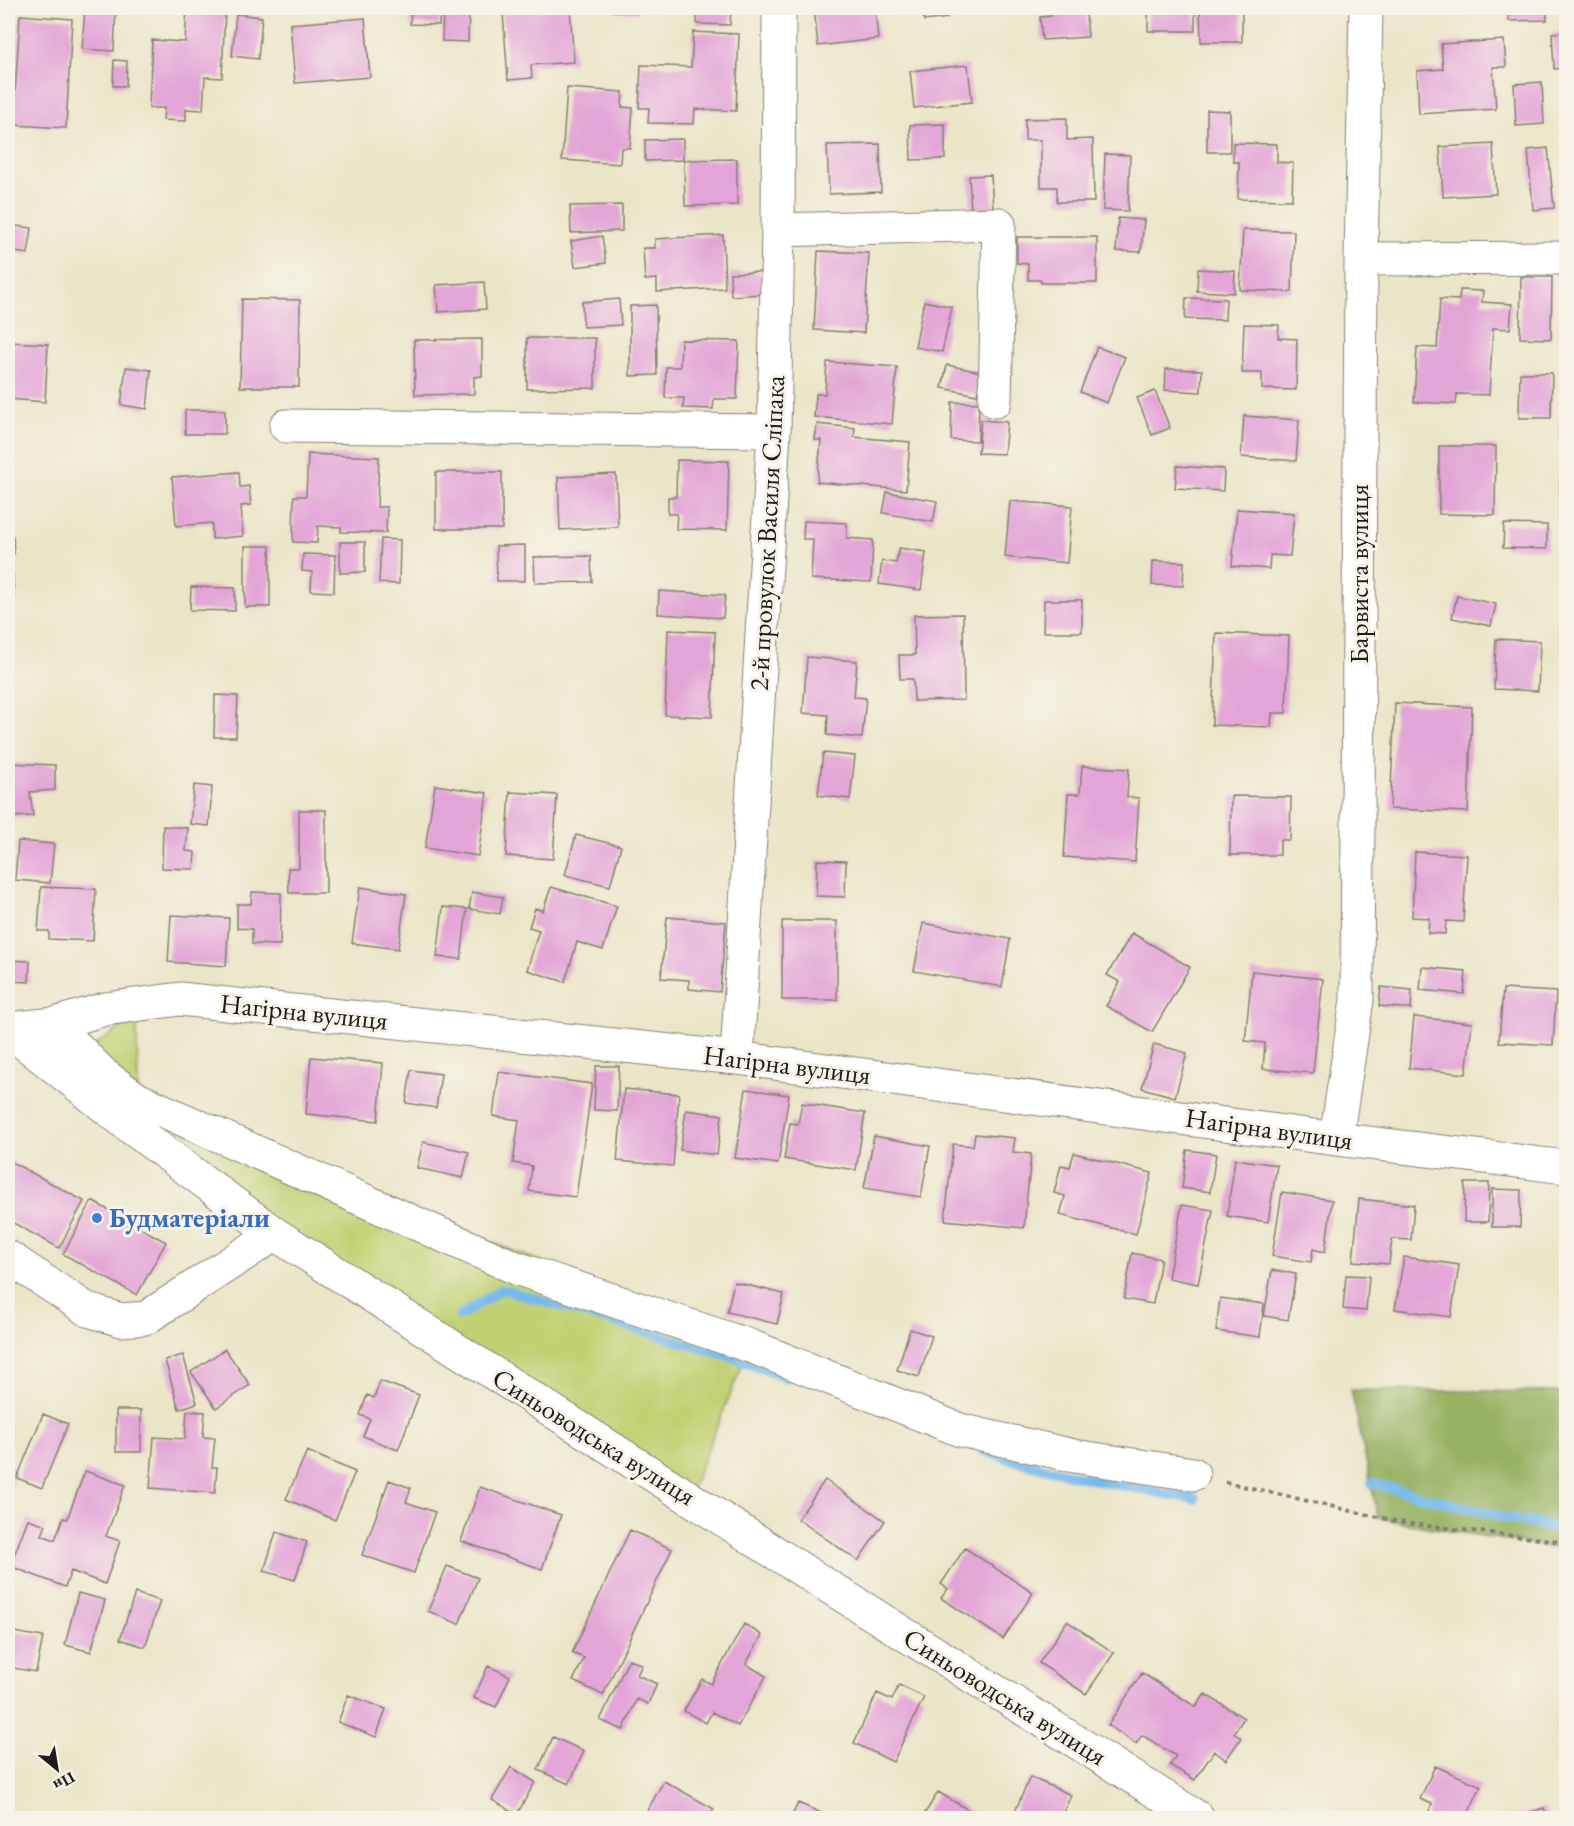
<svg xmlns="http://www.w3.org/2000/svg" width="1574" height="1826" font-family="'EB Garamond',serif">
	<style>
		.green { fill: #c1d072; stroke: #6e7647; stroke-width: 1.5 }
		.forest { fill: #98b264; stroke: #5a6740; stroke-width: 1.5 }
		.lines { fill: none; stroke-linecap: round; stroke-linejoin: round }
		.stream { stroke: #76b9ec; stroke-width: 10 }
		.building { fill: #e3a4d7 }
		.minor-casing { stroke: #848072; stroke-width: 35 }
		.path { stroke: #848072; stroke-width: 4; stroke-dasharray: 4.5 4.5; stroke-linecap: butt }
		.minor { stroke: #fff; stroke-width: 33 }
		.shop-dot { fill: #3f7fe0; stroke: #f7f3e8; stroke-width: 2 }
		.labels { text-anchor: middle; stroke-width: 6; stroke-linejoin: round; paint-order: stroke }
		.street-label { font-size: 27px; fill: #1c1c1c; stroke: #f7f3e8 }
		.shop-label { font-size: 27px; font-weight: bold; fill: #366cbe; stroke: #f7f3e8; text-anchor: start }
	</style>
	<rect width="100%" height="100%" fill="#f7f3e8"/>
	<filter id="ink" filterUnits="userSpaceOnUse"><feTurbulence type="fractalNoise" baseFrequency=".0167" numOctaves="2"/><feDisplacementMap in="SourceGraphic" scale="12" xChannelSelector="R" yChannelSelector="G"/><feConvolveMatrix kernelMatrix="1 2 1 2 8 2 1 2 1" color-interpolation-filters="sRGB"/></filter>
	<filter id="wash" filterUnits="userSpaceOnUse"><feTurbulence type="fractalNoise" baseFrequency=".008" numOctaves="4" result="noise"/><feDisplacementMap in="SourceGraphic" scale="24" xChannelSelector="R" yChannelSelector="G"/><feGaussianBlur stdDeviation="1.35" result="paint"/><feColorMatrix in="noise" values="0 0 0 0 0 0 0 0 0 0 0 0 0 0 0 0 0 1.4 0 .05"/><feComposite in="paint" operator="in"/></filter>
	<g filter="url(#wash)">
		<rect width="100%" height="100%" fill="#ebe5c8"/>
		<path class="green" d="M137,1016L138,1100L750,1346L688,1497L275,1234L80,1056Z"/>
		<path class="forest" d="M1351,1390L1566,1392V1550L1404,1523L1378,1517Z"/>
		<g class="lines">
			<path class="stream" d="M460,1316L502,1289L735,1358L786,1378
				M983,1451C1053,1473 1123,1487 1195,1499
				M1372,1483L1506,1518L1566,1530"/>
		</g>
		<g id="blocks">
			<path class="building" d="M85,8H116L114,51L82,49Z
				M187,8L225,10L222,78L205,77L203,110L186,109V121L163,120L164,108H149L152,40L185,42Z
				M411,8H440L439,25L410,24Z
				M443,8H469L468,42L442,41Z
				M570,8L574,62L531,65L532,78L508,80L503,13Z
				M615,8H638V13L614,11Z
				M697,8H731L730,25L697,24Z
				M828,8H875L878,39L818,46L814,9Z
				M922,8H946L947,18L924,21Z
				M1050,8H1071L1072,15L1086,14L1088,37L1042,40L1040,17L1051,16Z
				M1148,8H1195V31H1148Z
				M1200,8H1242V42H1201Z
				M1508,8H1547V20L1509,21Z
				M236,14L262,17L258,59L232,56Z
				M20,15L72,19L66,128L13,125Z
				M365,18L370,77L295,83L290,24Z
				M693,32L739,34L736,111L695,109L694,124L648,123L649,108H639L641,65L691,67Z
				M1566,32V68L1554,69L1552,33Z
				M1504,40L1506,67H1493L1496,109L1419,114L1417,71L1443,69L1441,44Z
				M114,60L127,61L126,86H113Z
				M968,65L972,102L914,108L910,71Z
				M1542,82L1544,124L1516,126L1514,84Z
				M567,88L623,92L622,107L633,108L630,148H621L620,164L562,160Z
				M1207,110L1230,111V152H1207Z
				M1067,118V140L1093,139L1094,202H1057V187H1041V140H1025V119Z
				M945,124V159L911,160L910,125Z
				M683,139V160L645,161V140Z
				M1233,143L1277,144V162L1293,163L1292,200L1238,199L1239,162H1233Z
				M880,144L881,192L829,194L827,145Z
				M1493,144L1496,194L1443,197L1440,147Z
				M1548,148L1554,208L1533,210L1528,150Z
				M1105,154L1130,155L1128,211L1103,210Z
				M737,159V205L685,206L684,160Z
				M991,175L993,210L971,212L969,176Z
				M622,205V231L571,233L570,206Z
				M1118,218L1144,220L1141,252L1116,251Z
				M8,225L32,228L28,254L8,251Z
				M1243,230L1294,231L1292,292L1240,290Z
				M723,235L725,288L657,292V279L645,280L643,248H655V239Z
				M602,236L606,263L575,267L571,241Z
				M1017,237H1097V283H1041V280H1028V264L1017,263Z
				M818,251L869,253L864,333L814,330Z
				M1198,269L1235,271L1234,293L1197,291Z
				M761,272L762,294L731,296L730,273Z
				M1521,277H1552L1551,339L1520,338Z
				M484,282L486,309L438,312L436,285Z
				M1460,290L1483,291L1482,302L1512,304L1510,329L1493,328L1489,395L1457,394L1456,404L1414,402L1417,347L1437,348L1440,299L1459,300Z
				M1186,298L1226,299L1225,320L1185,319Z
				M242,299L300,300L299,387H240Z
				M619,299L621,325L583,327L582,302Z
				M924,301L952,307L942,352L915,347Z
				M656,305L657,375L630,376V306Z
				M1244,324L1279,325L1278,338L1297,339L1296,390L1262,389V373H1242Z
				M527,338H595V388L527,389Z
				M482,339V376L474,377V394L415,395L414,340Z
				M681,340L739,341L737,399H714L713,409L683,408L684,398H665L666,367H680Z
				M8,342L48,344L45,402L8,399Z
				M1097,347L1125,357L1107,403L1080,392Z
				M827,362L897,367L892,424L814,417L816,394H825Z
				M947,365L981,372L977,395L942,388Z
				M126,367L151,370L147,409L121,405Z
				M1166,369L1202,370L1201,392L1165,390Z
				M1520,373H1552L1551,418H1519Z
				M1155,391L1170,428L1152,435L1137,398Z
				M952,402L979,403L978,441L951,440Z
				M185,410H225V434H185Z
				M1244,416L1299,420L1296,461L1241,457Z
				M981,420L1007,422L1004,454L978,453Z
				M1560,420H1566V442H1560Z
				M817,424L855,428L854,437L910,442L906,490L817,482L821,440H815Z
				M1439,446H1496L1495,515L1439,514Z
				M308,454L379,457L377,507H387L386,533L341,532V527L318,526L317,543L293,542L294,496H306Z
				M1561,459H1566V525L1559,524Z
				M677,460L729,461L727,530L676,529L677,514H668V497H676Z
				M1177,466L1224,469L1223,491L1175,488Z
				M239,472L240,487L249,486L251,505L241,506L243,536L212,539V523L176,526L172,477Z
				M436,472H502V529H436Z
				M616,474L618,527L560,530L558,477Z
				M887,492L937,501L933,522L883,513Z
				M1010,501L1072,506L1067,563L1005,557Z
				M1237,509L1294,513L1290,556L1270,555L1269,569L1232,566Z
				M804,521L847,523V538L873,540L871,582L811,579L813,539H803Z
				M1504,524L1547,525V549L1503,548Z
				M8,536H13L14,554L8,555Z
				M381,539L400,540L399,584L379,583Z
				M340,542H365V572L340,573Z
				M525,545V581H497L496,546Z
				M245,546H270V607H245Z
				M899,548L926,552L921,590L879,584L882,561L896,563Z
				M303,554L335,555L334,592L311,591L312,572L302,571Z
				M591,556L592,582L535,583L534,557Z
				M1153,561L1184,562L1183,586L1152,585Z
				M13,574L14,601H8V575Z
				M191,587L235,588V611L190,610Z
				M659,591L725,595L723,618L658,614Z
				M1457,596L1496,604L1491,626L1452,618Z
				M1044,600H1082V632H1043Z
				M963,614L964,700L914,701L913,679H900L899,655H915L914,615Z
				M1566,626V670H1565L1560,627Z
				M668,630L715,632L712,717L665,715Z
				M1216,633L1289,636L1286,713H1272L1271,727L1212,725Z
				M1496,639L1540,641L1538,691L1494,689Z
				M807,657L857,661L854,697L866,698L862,738L827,735L828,715L803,713Z
				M215,695L238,696L236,737H214Z
				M1395,703L1472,707L1468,812L1390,809Z
				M823,753L855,756L850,799L818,795Z
				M8,763L55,765V790L30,792L33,816L8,817Z
				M1082,766L1129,769L1127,797L1139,798L1135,862L1064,857L1068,794H1080Z
				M194,785L212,787L209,826L190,824Z
				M435,785L487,793L478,856L425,848Z
				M510,792L557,795L553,859L506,856Z
				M1231,796L1291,797L1290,840H1280V855H1230Z
				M299,810H326V893H289L288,868H299Z
				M163,826L188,828L186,851L195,852L194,869L162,868Z
				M576,835L621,846L610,886L565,875Z
				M18,841L54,844L50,883L15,880Z
				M1415,852L1467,855L1463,922L1446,921L1445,934L1428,933L1429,918L1412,917Z
				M817,860L846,861L845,897L816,896Z
				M41,887L96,889L93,941L49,939V931H38Z
				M360,887L406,894L398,949L352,943Z
				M551,887L617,906L603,950L577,942L565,982L527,970L539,930L529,927L535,908L543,911Z
				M252,892L281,893L280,945L252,944V929L237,928V904H251Z
				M472,892L503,897L500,914L469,909Z
				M443,907L467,909L461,959L437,957Z
				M171,915L229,918L226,966L168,962Z
				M667,917L726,922L720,992L689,989V980L661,978Z
				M782,921H837V1000H782Z
				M923,923L1010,939L1002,987L914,971Z
				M1132,933L1190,967L1152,1032L1106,1006L1120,982L1107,975Z
				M8,960L30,961L29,982L8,981Z
				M1422,967L1466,971L1464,994L1420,990Z
				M1252,971L1323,979L1313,1073L1263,1069L1265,1043L1245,1041Z
				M1381,987L1412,990L1411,1009L1379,1006Z
				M1503,989L1556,992L1553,1045L1499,1042Z
				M1414,1017L1472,1023L1466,1074L1409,1068Z
				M1154,1044L1187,1053L1175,1097L1142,1088Z
				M311,1057L383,1063L378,1121L306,1114Z
				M596,1066H619L617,1111L594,1110Z
				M411,1070L441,1074L436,1108L406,1103Z
				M499,1072L592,1084L576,1197L529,1191L532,1166L513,1163L519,1120L493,1116Z
				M624,1089L679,1094L673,1166L617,1161Z
				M746,1089L789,1095L778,1164L735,1158Z
				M802,1103L865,1113L856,1170L784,1159L790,1123L798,1124Z
				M686,1110L722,1115L717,1155L680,1150Z
				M975,1134L1015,1138L1013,1152L1031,1154L1024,1228L945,1220L953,1144L973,1146Z
				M874,1136L930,1146L921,1197L864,1188Z
				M423,1142L469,1152L463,1178L417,1168Z
				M1187,1150L1216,1154L1210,1192L1182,1188Z
				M1074,1153L1152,1173L1136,1234L1060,1215L1065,1196L1054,1193L1061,1165L1070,1167Z
				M1235,1159L1277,1165L1268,1222L1227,1216Z
				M8,1160L84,1201L59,1248L8,1220Z
				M1465,1183H1489L1488,1222H1464Z
				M1492,1189L1521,1190L1520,1227H1492Z
				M1282,1192L1332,1200L1325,1252L1313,1249L1311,1262L1272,1256Z
				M1359,1199L1414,1205L1411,1240L1392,1239L1389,1264L1353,1261Z
				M92,1201L166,1242L137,1295L63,1254Z
				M1182,1205L1213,1210L1198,1284L1168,1278Z
				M1132,1253L1161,1259L1153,1304L1124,1299Z
				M1404,1257L1459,1265L1451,1317L1395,1309Z
				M1272,1270L1296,1274L1288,1320L1264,1316Z
				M1346,1275L1369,1276L1366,1311L1343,1309Z
				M734,1282L784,1294L777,1324L727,1312Z
				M1220,1298L1264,1304L1260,1337L1216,1331Z
				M910,1329L932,1336L919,1377L897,1370Z
				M225,1349L250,1385L216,1408L191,1372Z
				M183,1355L197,1403L179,1409L165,1360Z
				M380,1381L419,1395L398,1450L363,1436L370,1419L360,1415L367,1395L374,1398Z
				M116,1410H141V1452H116Z
				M187,1411L205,1412L203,1437L215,1438L212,1467H217L215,1493L150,1488L154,1437L185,1439Z
				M43,1414L68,1424L42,1488L17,1478Z
				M307,1451L355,1472L335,1520L286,1499Z
				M8,1467L15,1469L9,1500H8Z
				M85,1471L125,1485L106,1536L120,1541L105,1584L71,1571L65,1587L10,1566L28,1519L46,1525L42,1535L55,1540L63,1518L67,1519Z
				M389,1480L411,1488L406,1502L435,1512L414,1573L362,1555Z
				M825,1480L885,1521L858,1561L798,1519Z
				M480,1487L561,1515L542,1569L461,1541Z
				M630,1530L672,1549L603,1695L573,1681L584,1658L572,1653Z
				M276,1532L307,1542L295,1580L264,1571Z
				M965,1548L1033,1593L1003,1639L941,1598L948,1589L941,1584Z
				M447,1566L478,1578L459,1624L428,1611Z
				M78,1593L105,1600L91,1652L65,1645Z
				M135,1593L160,1601L145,1647L120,1639Z
				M1067,1621L1114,1653L1086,1694L1039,1663Z
				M744,1624L762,1635L746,1664L766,1676L738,1726L712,1712L706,1723L684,1711L702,1679L711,1684Z
				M8,1631L43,1637L36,1672L8,1667Z
				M629,1659L642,1665L637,1675L657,1684L648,1704L637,1699L623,1730L600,1720Z
				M488,1666L510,1676L496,1707L474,1698Z
				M1142,1673L1196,1707L1205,1694L1244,1718L1234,1733L1241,1738L1226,1760L1214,1751L1195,1780L1170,1765L1176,1756L1142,1735L1136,1744L1108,1725Z
				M899,1685L924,1697L893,1762L854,1743L877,1693L892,1700Z
				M348,1695L386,1709L376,1737L338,1722Z
				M553,1737L584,1751L569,1784L538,1770Z
				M1435,1766L1481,1786L1466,1818H1426L1432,1804L1420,1799Z
				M511,1767L535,1782L517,1814L492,1800Z
				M1030,1777L1071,1795L1061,1818H1012Z
				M664,1781L714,1809L710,1816L714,1818H643Z
				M938,1792L982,1818H922Z
				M798,1803L833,1818H791Z
				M1544,1808L1548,1818H1512Z"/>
		</g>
	</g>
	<g filter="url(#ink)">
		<use href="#blocks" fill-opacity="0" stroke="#848072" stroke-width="1.5"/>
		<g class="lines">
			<g class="minor-casing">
				<path id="minor" d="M778,230L999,224L995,401
					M1361,259L1566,258
					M286,426L774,431
					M54,1024L104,1075L137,1099L516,1268L750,1346L960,1430L1074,1456L1193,1474
					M8,1029L54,1024L105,1009L180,999L737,1058L1336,1139L1566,1167
					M8,1030L133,1129L275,1234L807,1573L1198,1818
					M737,1058L774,431L778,230L779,8
					M1336,1139L1357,1000L1361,259L1366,8
					M8,1257L88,1310L121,1320L146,1318L275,1234"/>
			</g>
			<path class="path" d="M1225,1482L1404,1523L1566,1542"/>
			<use href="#minor" class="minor"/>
		</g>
	</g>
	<circle class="shop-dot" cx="97" cy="1218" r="6"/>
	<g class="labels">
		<g class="street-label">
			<text transform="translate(767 533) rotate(-87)" y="9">2-й провулок Василя Сліпака</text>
			<text transform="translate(1359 574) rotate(-90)" y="9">Барвиста вулиця</text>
			<text transform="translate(304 1012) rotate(6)" y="9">Нагірна вулиця</text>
			<text transform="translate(787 1065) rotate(7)" y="9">Нагірна вулиця</text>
			<text transform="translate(1269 1129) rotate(8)" y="9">Нагірна вулиця</text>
			<text transform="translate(594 1437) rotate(32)" y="9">Синьоводська вулиця</text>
			<text transform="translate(1005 1697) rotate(32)" y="9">Синьоводська вулиця</text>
		</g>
		<g class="shop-label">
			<text x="109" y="1227">Будматеріали</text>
		</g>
	</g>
	<rect width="1574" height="1826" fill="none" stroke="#f7f3e8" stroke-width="30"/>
	<g transform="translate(57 1769) rotate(150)" stroke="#f7f3e8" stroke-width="4.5" paint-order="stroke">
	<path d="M0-4.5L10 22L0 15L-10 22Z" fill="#1c1c1c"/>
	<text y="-9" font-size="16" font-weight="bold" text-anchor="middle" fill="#1c1c1c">Пн</text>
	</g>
</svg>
